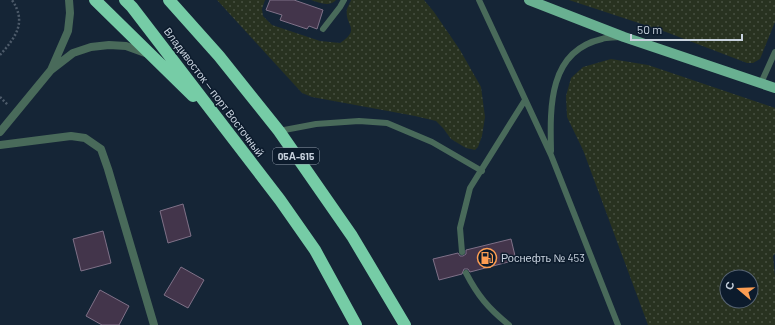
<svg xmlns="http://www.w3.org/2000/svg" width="775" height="325" font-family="Barlow,sans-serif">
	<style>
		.grass { fill: url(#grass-dots); fill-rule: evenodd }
		.building { fill: #43354b; stroke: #7f7188 }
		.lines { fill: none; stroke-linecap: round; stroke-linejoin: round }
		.path { stroke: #4d5b6a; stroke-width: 2.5; stroke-dasharray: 2 2; stroke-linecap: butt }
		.lane { stroke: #496a5a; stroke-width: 6 }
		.street { stroke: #496a5a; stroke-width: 8 }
		.primary { stroke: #69b091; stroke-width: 10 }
		.highway { stroke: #76cca6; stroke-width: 12 }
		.labels { text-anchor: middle; stroke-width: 3; stroke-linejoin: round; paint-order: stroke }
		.shield { fill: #0c1b2c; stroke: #909ba9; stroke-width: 1 }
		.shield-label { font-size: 10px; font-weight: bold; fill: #c8d2de }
		.street-label { font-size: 11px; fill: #c8d2de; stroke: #0c1b2c }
		.poi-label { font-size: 11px; fill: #c8d2de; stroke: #0c1b2c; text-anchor: start }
	</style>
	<defs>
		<pattern id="grass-dots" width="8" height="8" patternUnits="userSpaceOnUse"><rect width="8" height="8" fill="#283220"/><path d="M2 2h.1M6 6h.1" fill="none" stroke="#464f40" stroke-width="1.8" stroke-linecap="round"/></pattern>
	</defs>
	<rect width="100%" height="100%" fill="#152536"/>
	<path class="grass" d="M217,0H265L262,9L263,16L272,25L320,41L340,43C362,28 344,26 347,9C348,6 350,3 351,0H424L434,12L460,50L481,87L485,117L482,136L478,147L475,150L466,148L451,139L443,128L436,121L415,116L312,97L302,93Z
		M311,0H336C330,7 319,3 311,0Z
		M569,0H775V22L760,59L753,63H747L666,32Z
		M611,59L648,65L775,108V254L773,256L775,276V325H648L583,150L567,117L566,96L571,78L583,67ZM727,277H751V301H727Z"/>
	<path class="building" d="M270,0H294L323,10L317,29L309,26L307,29L280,20L282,15L266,10Z
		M183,204L191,236L168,243L160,211Z
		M103,231L111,263L81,271L73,239Z
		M511,239L516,260L470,272L468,269H464L462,274L439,280L433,259L458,253L460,256H463L466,254V250Z
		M181,267L204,280L188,308L164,295Z
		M100,290L129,306L119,325H102L86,316Z"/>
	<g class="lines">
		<path class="path" d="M0,55C16,37 27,22 12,0
			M0,97L8,105"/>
		<path class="lane" d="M479,0L551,155L618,325
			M323,29L340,7L344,0
			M761,83L775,52
			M279,131L316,124L359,121L387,123L432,142L482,171
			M551,151C550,108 548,51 602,39C607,37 614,38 620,37
			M462,252L460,228L470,188L525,100
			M466,273C478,296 488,308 509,325"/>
		<path class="street" d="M69,0L70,13L68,31L51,70L73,53L91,47L109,45L126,46L148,54
			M0,132L51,70
			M0,145L71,136L85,138L101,149L108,169L154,325"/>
		<path class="primary" d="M529,0L624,37L775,88"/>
		<path class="highway" d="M95,0L193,96
			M125,0L132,7L280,200L315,250L356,325
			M169,0L219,56L279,131L352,236L405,325"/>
	</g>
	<defs>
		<g id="fuel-ring" transform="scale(1)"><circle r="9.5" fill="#0c1b2c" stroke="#fc9d52" stroke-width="1.5"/><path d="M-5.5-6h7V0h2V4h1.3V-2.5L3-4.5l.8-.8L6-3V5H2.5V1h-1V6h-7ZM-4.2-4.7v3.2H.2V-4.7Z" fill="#fc9d52"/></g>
	</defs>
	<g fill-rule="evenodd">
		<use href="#fuel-ring" x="487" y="258"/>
	</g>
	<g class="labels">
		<rect class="shield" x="273" y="148" width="46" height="16" rx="3"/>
		<g class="shield-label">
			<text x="296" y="160">05А-615</text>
		</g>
		<g class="street-label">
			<text transform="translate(214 92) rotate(53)" y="4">Владивосток — порт Восточный</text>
		</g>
		<g class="poi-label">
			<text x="501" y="262">Роснефть № 453</text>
		</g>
	</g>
	<g transform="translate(739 289) rotate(289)"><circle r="19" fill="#0c1b2c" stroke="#576473"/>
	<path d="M0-3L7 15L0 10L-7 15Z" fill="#fc9d52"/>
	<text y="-6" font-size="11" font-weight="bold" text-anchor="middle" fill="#c8d2de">С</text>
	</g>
	<path d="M631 34v6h111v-6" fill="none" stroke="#c8d2de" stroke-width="2"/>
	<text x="637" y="34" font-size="12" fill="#c8d2de" stroke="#0c1b2c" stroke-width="3" paint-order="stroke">50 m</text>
</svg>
